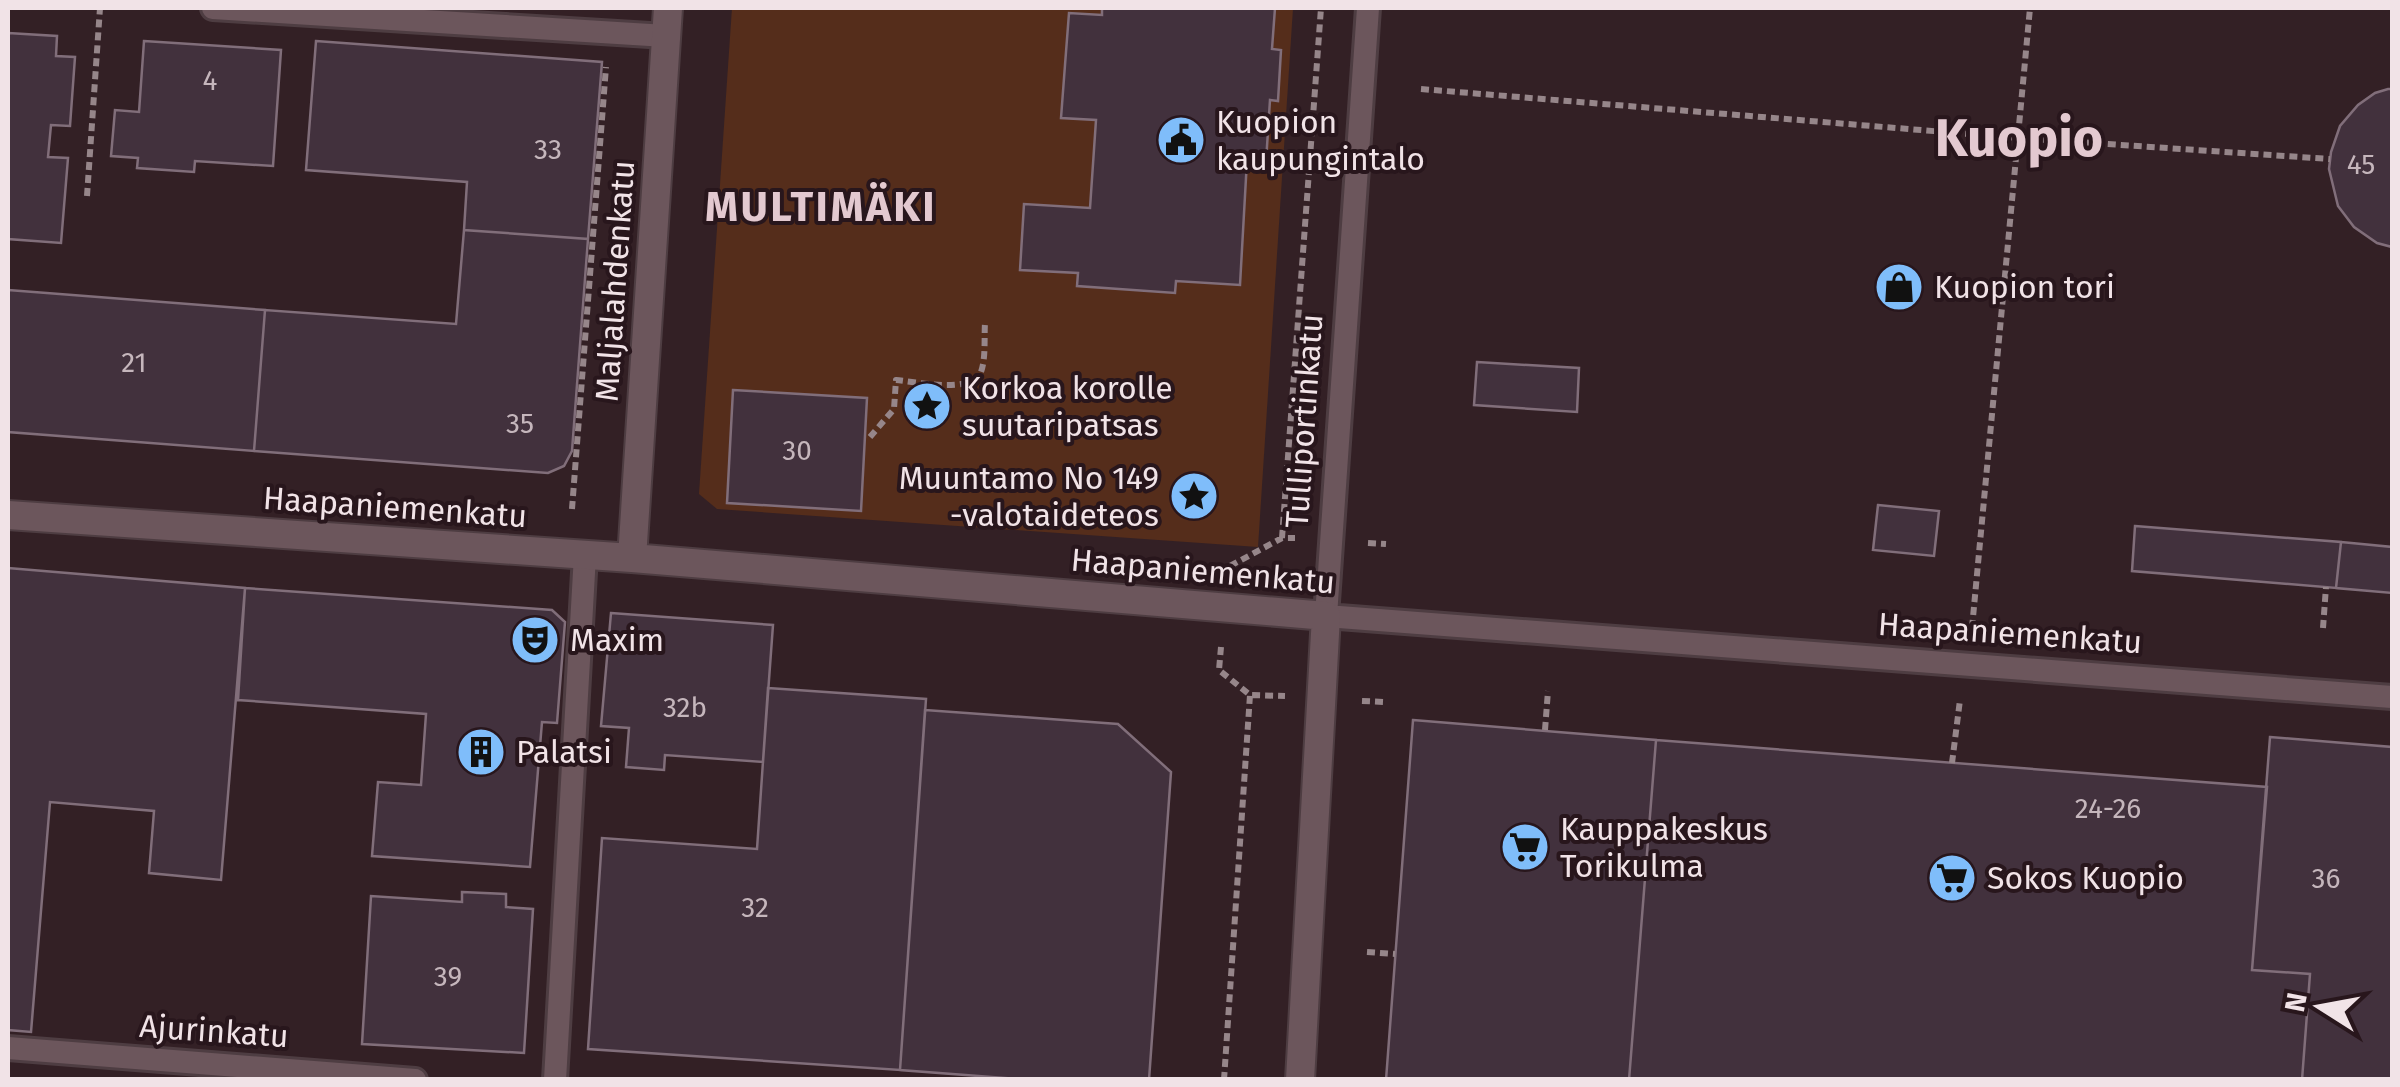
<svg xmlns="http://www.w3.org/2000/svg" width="2400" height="1087" font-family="'Fira Sans',sans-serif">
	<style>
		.green { fill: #552d1b }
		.building { fill: #42313d; stroke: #816e7a; stroke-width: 2.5 }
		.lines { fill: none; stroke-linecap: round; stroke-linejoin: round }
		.service-casing { stroke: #4e3d42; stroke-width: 28 }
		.minor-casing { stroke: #4e3d42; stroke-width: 32 }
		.path { stroke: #96868a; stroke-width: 6; stroke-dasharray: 8 5; stroke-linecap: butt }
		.service { stroke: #6c565c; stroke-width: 22 }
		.minor { stroke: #6c565c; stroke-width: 28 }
		.labels { text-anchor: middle; stroke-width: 8; stroke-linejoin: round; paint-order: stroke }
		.number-label { font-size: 28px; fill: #c5b6bc }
		.poi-label { font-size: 32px; fill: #f1e3e7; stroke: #28161c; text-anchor: start }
		.street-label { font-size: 32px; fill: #f1e3e7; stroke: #28161c }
		.district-label { font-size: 42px; font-weight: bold; letter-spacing: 2.5px; fill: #e3c9d0; stroke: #28161c }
		.town-label { font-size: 52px; font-weight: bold; fill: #e3c9d0; stroke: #28161c }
	</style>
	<rect width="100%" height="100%" fill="#332025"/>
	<path class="green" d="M732,8H1293L1258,547L717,509L699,494Z"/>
	<path class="building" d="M1102,8H1275L1272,49L1281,50L1278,101L1270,100L1266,162L1247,160L1240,285L1176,281L1175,293L1077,286L1078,273L1020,270L1024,204L1090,208L1096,120L1061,118L1065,65L1069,13L1102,15Z
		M8,33L57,36L56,56L75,57L70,126L51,125L48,157L68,158L61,243L8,239Z
		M144,41L281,50L273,166L195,161L194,172L137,168L138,158L111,156L115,110L139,112Z
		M316,41L602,62L588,239L464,230L467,182L306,170Z
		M2388,89H2392V247L2377,243L2354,227L2338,206L2329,169L2331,152L2340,126L2358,105L2375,93Z
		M464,230L588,239L572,451L564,466L548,473L254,451L265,310L456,324Z
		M8,290L265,310L254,451L8,432Z
		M1477,362L1579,368L1577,412L1474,405Z
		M733,390L867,398L861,511L727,503Z
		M1878,505L1939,511L1934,556L1873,550Z
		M2135,526L2341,542L2336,588L2132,571Z
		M2341,542L2392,547V593L2336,588Z
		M8,568L245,588L221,880L149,873L154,811L50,802L31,1032L8,1030Z
		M245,588L552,610L565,622L557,723L542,722L530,867L372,856L378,782L421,785L426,714L238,700Z
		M611,613L773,625L763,762L665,755L664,770L626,767L629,728L601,726Z
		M768,688L926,699L900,1070L588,1049L602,838L757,849Z
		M925,710L1118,724L1171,772L1149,1080H1032L900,1070Z
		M1413,720L1656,740L1629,1080H1386Z
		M2270,737L2392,747V1080H2302L2310,974L2252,970Z
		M1656,740L2267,787L2252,970L2310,974L2302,1080H1629Z
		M462,892L506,894V907L533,909L524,1053L362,1044L371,896L462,902Z"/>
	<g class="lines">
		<g class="service-casing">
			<path id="service" d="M213,8L666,36
				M1368,8L1326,616L2392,697
				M8,1048L415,1080
				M555,1080L585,555"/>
		</g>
		<g class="minor-casing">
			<path id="minor" d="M8,515L632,558L1326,616L1300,1080
				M632,558L668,8"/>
		</g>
		<path class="path" d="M1421,89L2018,138L2330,159
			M87,196L100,8
			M870,437L894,409L896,380C916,382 973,394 981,372C986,358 984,338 985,323
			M572,509L606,67
			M1282,538L1321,8
			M1368,543L1386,544
			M1230,566L1282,538H1295
			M1972,628L2030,8
			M2323,628L2326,587
			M1221,647L1219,670L1250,695L1285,696
			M1362,701L1384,702
			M1545,730L1548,691
			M1952,763L1960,700
			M1367,952L1395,954
			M1224,1080L1250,695"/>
		<use href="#service" class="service"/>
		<use href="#minor" class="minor"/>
	</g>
	<defs>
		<g id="civic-disc" transform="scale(2.5)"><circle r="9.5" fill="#7fbdfa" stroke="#28161c"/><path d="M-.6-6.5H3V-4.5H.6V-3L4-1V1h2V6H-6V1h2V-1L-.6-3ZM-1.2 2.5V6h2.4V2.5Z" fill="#111"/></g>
		<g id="shop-disc" transform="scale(2.5)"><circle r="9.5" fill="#7fbdfa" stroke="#28161c"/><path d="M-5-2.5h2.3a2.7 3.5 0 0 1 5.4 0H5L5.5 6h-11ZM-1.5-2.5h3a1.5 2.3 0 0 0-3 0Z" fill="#111"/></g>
		<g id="sight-disc" transform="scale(2.5)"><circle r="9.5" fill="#7fbdfa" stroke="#28161c"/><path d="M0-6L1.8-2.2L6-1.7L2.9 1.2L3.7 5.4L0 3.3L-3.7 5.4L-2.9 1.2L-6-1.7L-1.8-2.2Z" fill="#111"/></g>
		<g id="theatre-disc" transform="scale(2.5)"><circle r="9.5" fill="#7fbdfa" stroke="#28161c"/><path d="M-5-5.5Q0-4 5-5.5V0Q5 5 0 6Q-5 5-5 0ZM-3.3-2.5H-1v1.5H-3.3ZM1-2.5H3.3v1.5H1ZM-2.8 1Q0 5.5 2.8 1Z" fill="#111"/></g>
		<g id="building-disc" transform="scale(2.5)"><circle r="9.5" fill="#7fbdfa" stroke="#28161c"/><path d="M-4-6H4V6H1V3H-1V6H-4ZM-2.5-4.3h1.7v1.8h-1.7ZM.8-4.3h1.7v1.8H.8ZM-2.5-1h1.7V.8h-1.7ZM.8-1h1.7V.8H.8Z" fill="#111"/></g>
		<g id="supermarket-disc" transform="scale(2.5)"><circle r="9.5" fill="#7fbdfa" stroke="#28161c"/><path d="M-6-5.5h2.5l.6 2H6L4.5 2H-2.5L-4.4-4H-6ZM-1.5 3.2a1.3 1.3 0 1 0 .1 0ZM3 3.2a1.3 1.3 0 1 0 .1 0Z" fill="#111"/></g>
	</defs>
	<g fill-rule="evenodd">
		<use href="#civic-disc" x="1181" y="140"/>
		<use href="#shop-disc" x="1899" y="287"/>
		<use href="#sight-disc" x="927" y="406"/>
		<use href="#sight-disc" x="1194" y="496"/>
		<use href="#theatre-disc" x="535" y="640"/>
		<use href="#building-disc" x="481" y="752"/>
		<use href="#supermarket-disc" x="1525" y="847"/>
		<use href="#supermarket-disc" x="1952" y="878"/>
	</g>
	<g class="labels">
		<g class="number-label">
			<text x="210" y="90">4</text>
			<text x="548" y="159">33</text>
			<text x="2361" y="174">45</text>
			<text x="134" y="372">21</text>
			<text x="520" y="433">35</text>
			<text x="797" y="460">30</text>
			<text x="685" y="717">32b</text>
			<text x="2108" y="818">24-26</text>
			<text x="2326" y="888">36</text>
			<text x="755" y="917">32</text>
			<text x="448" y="986">39</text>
		</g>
		<g class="poi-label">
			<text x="1216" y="133">Kuopion<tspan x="1216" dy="37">kaupungintalo</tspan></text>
			<text x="1934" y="298">Kuopion tori</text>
			<text x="962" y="399">Korkoa korolle<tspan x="962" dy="37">suutaripatsas</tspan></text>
			<text x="1159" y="489" text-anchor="end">Muuntamo No 149<tspan x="1159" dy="37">-valotaideteos</tspan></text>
			<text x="570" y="651">Maxim</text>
			<text x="516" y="763">Palatsi</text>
			<text x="1560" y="840">Kauppakeskus<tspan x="1560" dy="37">Torikulma</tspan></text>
			<text x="1987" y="889">Sokos Kuopio</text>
		</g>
		<g class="street-label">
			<text transform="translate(615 281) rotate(-86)" y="11">Maljalahdenkatu</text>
			<text transform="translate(1304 421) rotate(-86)" y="11">Tulliportinkatu</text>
			<text transform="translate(395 507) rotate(4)" y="11">Haapaniemenkatu</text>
			<text transform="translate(1203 571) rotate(5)" y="11">Haapaniemenkatu</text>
			<text transform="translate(2010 633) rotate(4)" y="11">Haapaniemenkatu</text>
			<text transform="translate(214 1031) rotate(4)" y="11">Ajurinkatu</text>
		</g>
		<g class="district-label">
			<text x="821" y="221">MULTIMÄKI</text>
		</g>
		<g class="town-label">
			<text x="2019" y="156">Kuopio</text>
		</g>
	</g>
	<rect width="2400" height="1087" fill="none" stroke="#f1e3e7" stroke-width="20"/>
	<g transform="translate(2320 1007) rotate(281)" stroke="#28161c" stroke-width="8" paint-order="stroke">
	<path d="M0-8L18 38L0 25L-18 38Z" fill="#f1e3e7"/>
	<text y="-15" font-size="28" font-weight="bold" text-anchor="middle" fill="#f1e3e7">N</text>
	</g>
</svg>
